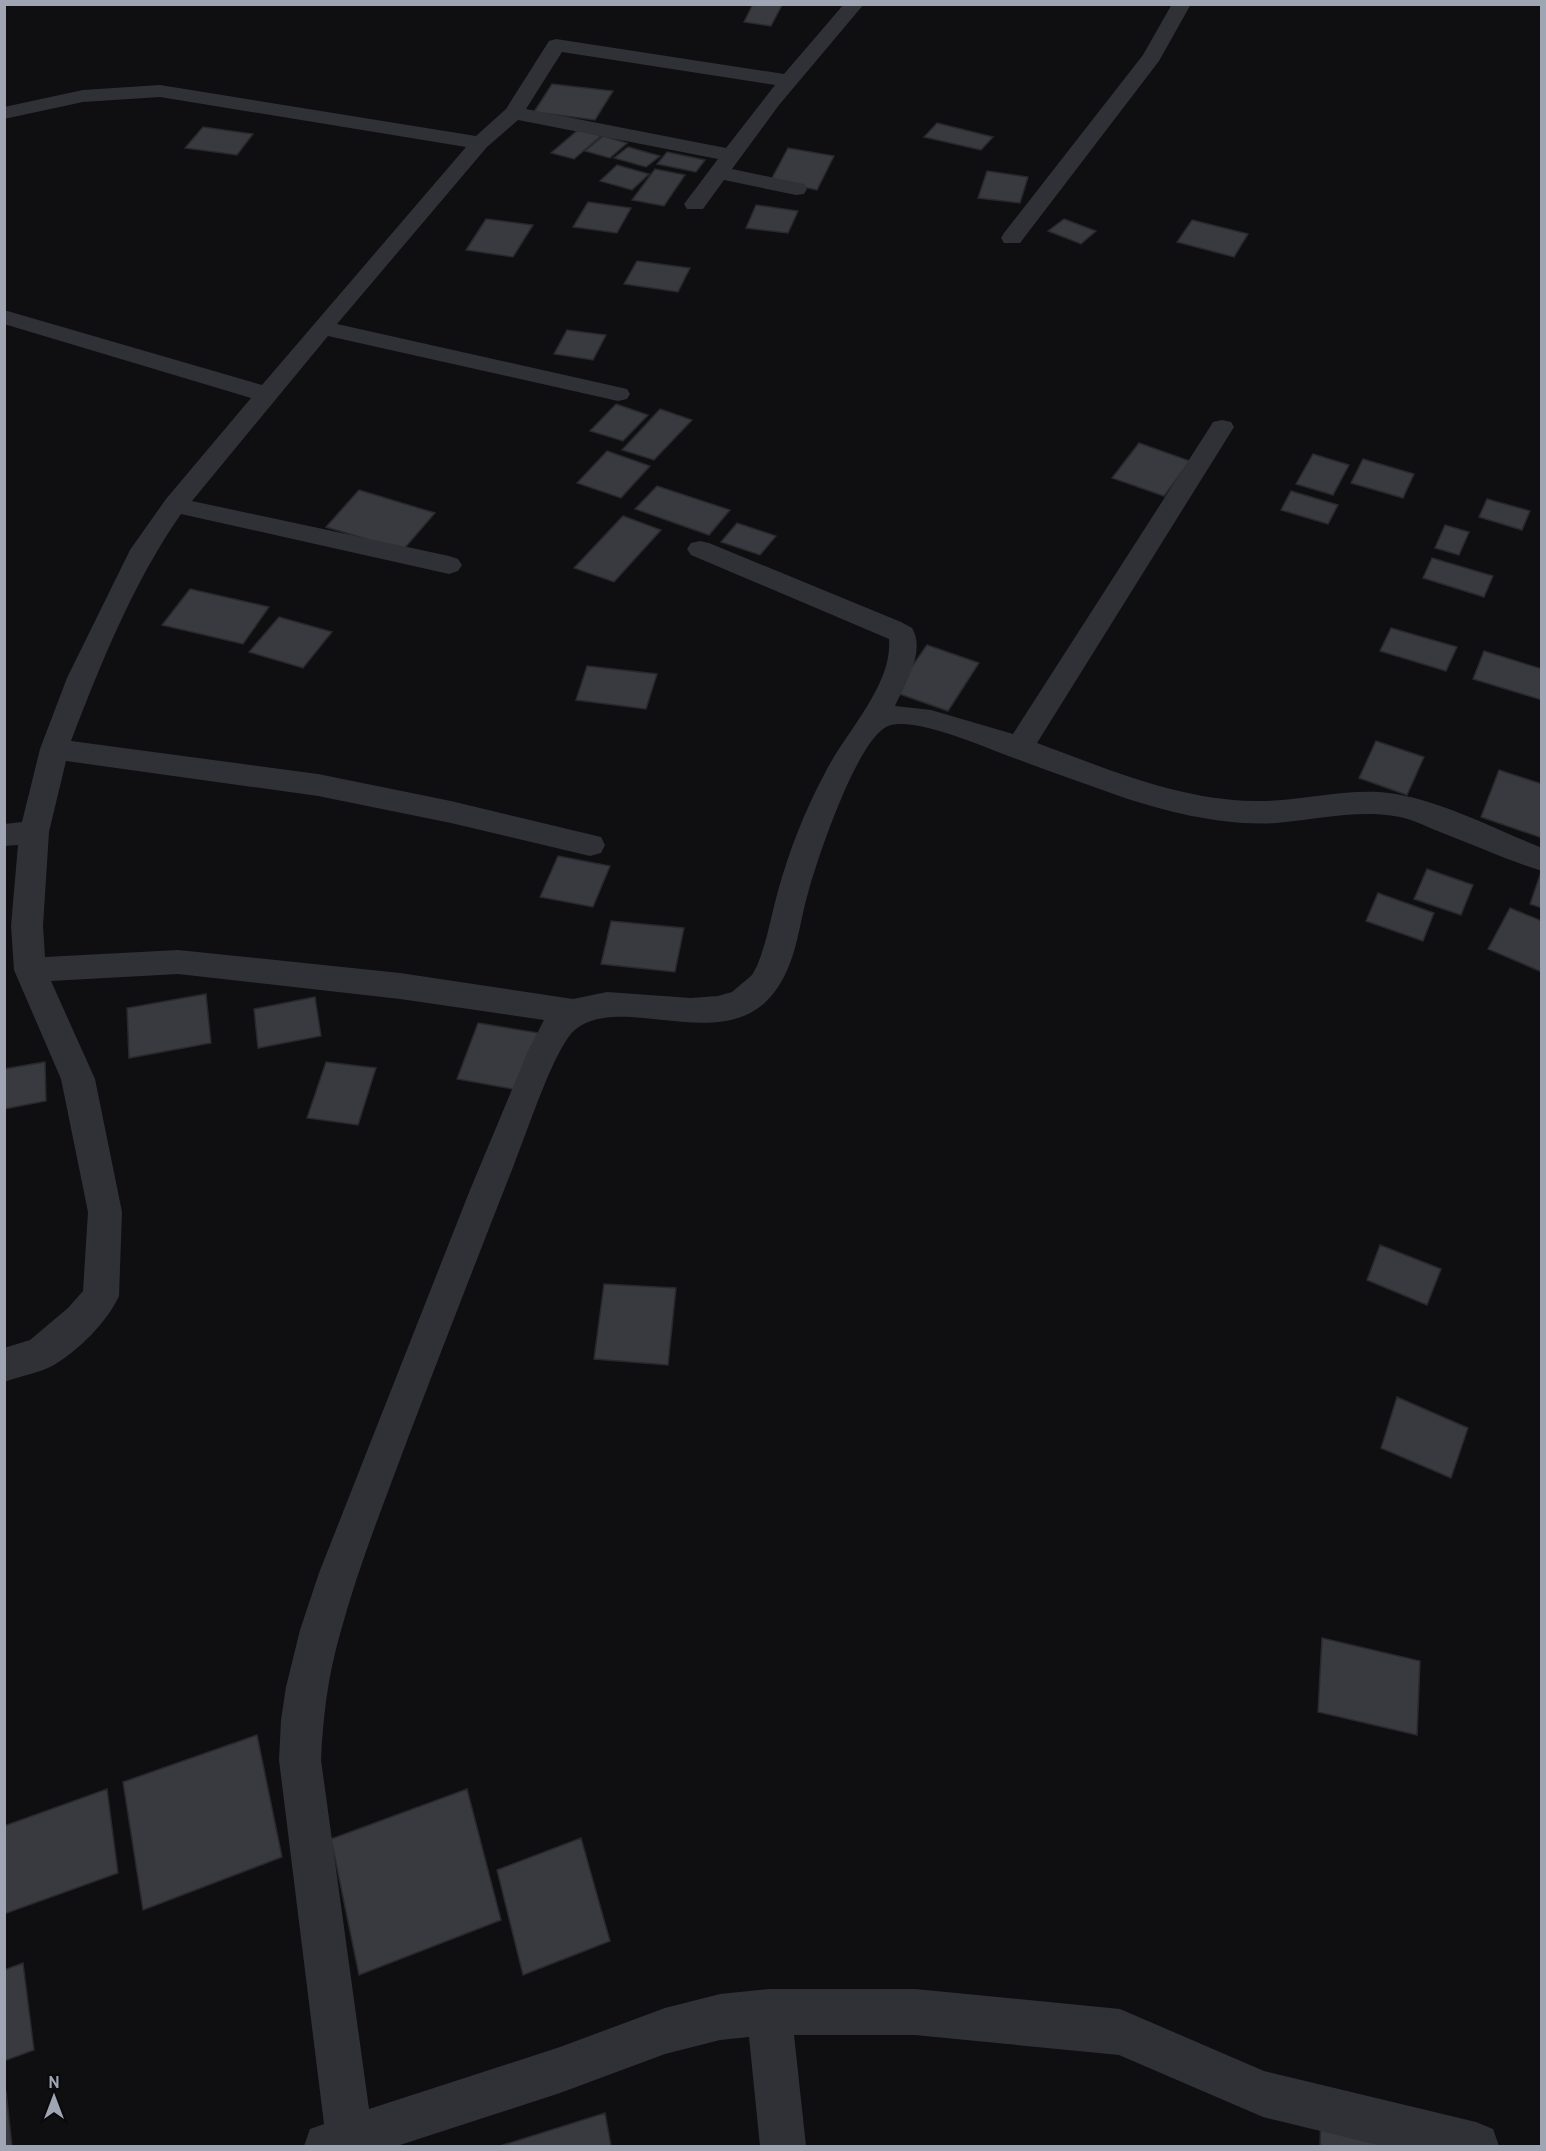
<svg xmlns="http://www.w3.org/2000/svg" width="1546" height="2151" font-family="Overpass,sans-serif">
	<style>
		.building { fill: #383a3f; stroke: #29292d; stroke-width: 1.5 }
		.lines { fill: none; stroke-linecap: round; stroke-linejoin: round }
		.minor { fill: #303136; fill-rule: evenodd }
	</style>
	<rect width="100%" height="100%" fill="#0f0f11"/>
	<path class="building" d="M753,4H776L782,5L771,26L744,22Z
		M552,84L613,91L595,120L534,112Z
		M937,123L993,137L981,150L924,137Z
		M203,127L253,134L237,155L185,148Z
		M579,129L601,136L574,159L551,153Z
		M603,136L627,143L610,158L585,151Z
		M628,147L660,156L646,167L614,158Z
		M788,148L834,156L817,190L771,180Z
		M667,152L705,160L696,172L657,164Z
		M617,165L649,174L632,190L600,181Z
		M655,169L685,175L664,206L632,200Z
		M987,171L1028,177L1020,203L978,198Z
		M588,202L631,208L617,233L573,227Z
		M756,205L798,211L788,233L746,228Z
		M486,219L533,225L513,257L466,250Z
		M1064,219L1096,231L1081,244L1048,231Z
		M1192,220L1248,234L1234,257L1177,242Z
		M637,261L690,268L678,292L624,284Z
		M567,330L606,335L593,360L554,354Z
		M616,404L648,415L623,441L590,431Z
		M660,409L692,420L654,460L622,450Z
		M1139,443L1190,461L1164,496L1112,478Z
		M607,451L650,466L621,498L577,483Z
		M1313,454L1349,465L1333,495L1296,484Z
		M1363,459L1414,474L1403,498L1351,483Z
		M657,486L730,510L709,535L635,509Z
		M359,490L435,513L403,550L326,527Z
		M1291,491L1338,505L1328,524L1281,510Z
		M1487,499L1530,511L1522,530L1479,517Z
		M623,516L661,530L614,582L574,568Z
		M737,523L776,536L760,555L721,542Z
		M1445,525L1469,532L1459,555L1435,548Z
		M1432,558L1493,576L1484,597L1423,578Z
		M190,589L269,607L243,644L162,625Z
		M279,617L332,632L303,668L249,652Z
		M1391,628L1457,647L1446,671L1380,651Z
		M927,645L979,663L948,711L894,692Z
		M1484,651L1542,669V700L1473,679Z
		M587,666L657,674L646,709L576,700Z
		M1376,741L1424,757L1407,795L1359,778Z
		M1499,770L1542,784V838L1481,817Z
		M558,856L610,866L593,907L540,897Z
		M1427,869L1473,885L1461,915L1414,899Z
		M1541,872H1542V908L1530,904Z
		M1378,893L1434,913L1423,941L1366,921Z
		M1510,908L1542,921V972L1488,949Z
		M611,921L684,928L675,972L601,964Z
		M206,994L211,1043L129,1058L127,1008Z
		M315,997L321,1036L258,1048L254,1009Z
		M478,1023L539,1033L518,1090L457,1079Z
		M45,1062L46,1101L4,1109V1069Z
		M326,1062L376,1068L358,1125L307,1118Z
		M1380,1245L1441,1269L1427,1305L1367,1280Z
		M604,1284L676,1288L668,1365L594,1359Z
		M1397,1397L1468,1428L1451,1478L1381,1448Z
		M1322,1638L1420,1661L1417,1735L1318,1712Z
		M257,1735L282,1857L143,1910L123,1782Z
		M107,1789L118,1873L4,1914V1826Z
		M467,1789L501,1920L359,1975L331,1839Z
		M581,1838L610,1941L523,1975L497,1870Z
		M23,1963L34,2050L4,2061V1970Z
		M6,2091L12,2146H4Z
		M605,2113L611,2146H500Z
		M1321,2113L1434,2138L1435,2146H1320Z"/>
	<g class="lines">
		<path class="minor" d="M844,4H864L779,105L732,169L804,184L807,189L804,194L796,195L724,180L703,209H687L684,204L718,159L518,120L487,147L337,324L627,389L630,394L627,399L618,401L328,336L192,501L449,556L458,559L462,565L458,571L449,574L181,514C133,583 101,663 71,741L318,774L451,801L601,837L605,845L601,853L590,856L451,823L318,796L66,761L49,832L43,926L45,957L178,950L400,973L573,999L607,992L691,998L718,996L732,992L752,975L757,966C767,942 771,916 778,891C789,851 805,810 825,773C844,734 893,685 889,639L691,555L687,549L691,543L700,541L709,543L901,622L912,628C926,651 905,684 895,706L931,710L1013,734L1210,427L1213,422L1222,420L1231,422L1234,427L1037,743C1108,769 1178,800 1255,801C1302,802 1349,786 1396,794C1446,803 1495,829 1542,848V871C1507,860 1474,845 1440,832C1425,826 1410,818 1394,816C1354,810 1316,820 1276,823C1224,826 1171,813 1122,797C1085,784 1046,770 1011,757C986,748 914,716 888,726C857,739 817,860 808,893C799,924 797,959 778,987C730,1061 625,991 576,1029C555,1045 527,1133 515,1162C479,1254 443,1346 408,1438C384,1503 358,1567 340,1634C328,1676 323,1716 321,1760L369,2109L560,2047L665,2008L720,1994L769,1989H915L1120,2009L1264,2071L1476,2122L1493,2129L1499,2146H1382L1263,2117L1119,2055L915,2035H794L806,2146H760L749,2037L720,2040L665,2054L560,2093L397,2146H304L310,2129L324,2124L279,1760L281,1720L286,1687L300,1630L319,1573L470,1190L528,1051L544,1020L400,999L178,974L51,981L95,1079L122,1212L119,1296C107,1322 79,1350 54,1365C40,1373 20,1376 4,1382V1348L30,1340L68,1308L83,1291L88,1212L61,1079L14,970L11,926L18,845L4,846V824L22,822L40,749L67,678L130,550L166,499L251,398L4,324V310L262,385L466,147L160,97L83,102L4,119V107L83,90L160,85L476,136L506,109L549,41L556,39L784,74ZM562,52L775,85L726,148L526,109Z
			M1172,4H1191L1159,61L1020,243H1004L1001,238L1004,233L1143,55Z"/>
	</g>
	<rect width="1546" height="2151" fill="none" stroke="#9fa5b3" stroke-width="12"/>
	<g transform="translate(54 2097)" stroke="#0a0a0c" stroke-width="4.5" paint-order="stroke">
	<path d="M0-4.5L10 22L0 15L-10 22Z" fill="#9fa5b3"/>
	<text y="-9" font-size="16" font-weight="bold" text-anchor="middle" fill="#9fa5b3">N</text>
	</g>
</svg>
